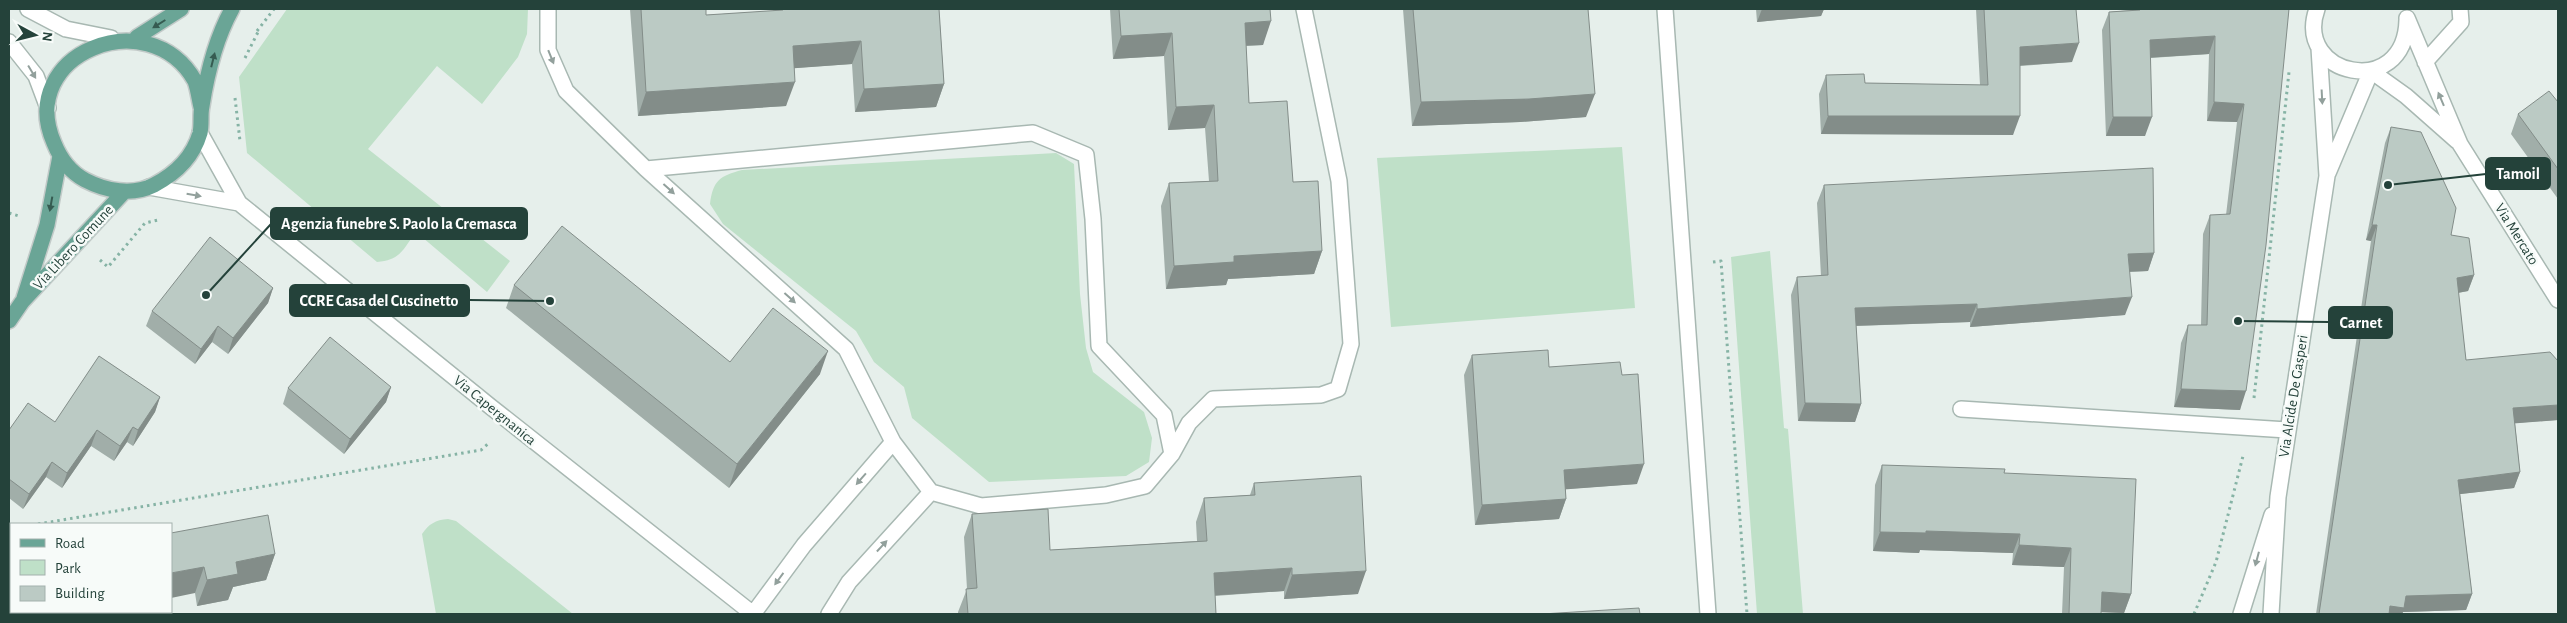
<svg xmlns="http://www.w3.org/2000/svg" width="2567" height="623" font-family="'Alegreya Sans',sans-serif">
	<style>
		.green { fill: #bfe0c8 }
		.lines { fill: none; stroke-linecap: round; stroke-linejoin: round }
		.minor-casing { stroke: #a8b8b2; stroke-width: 18 }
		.major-casing { stroke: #c2cac8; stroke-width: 18 }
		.path { stroke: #86b3a5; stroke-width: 3; stroke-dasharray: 2.5 4; stroke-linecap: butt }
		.minor { stroke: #fff; stroke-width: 15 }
		.major { stroke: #6aa596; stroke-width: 15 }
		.wall { fill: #a1aea9 }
		.shaded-wall { fill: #838d89 }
		.building { fill: #bbcac4; stroke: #838d89 }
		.oneway { fill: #365b51 }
		.oneway2 { fill: #92a09c }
		.labels { text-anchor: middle; stroke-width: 5; stroke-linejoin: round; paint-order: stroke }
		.street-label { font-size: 15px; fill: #24423a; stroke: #f7fbf9 }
		.leader { fill: none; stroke: #24423a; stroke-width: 2 }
		.callout-dot { fill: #24423a; stroke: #f7fbf9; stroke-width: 2 }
		.callout { fill: #24423a; stroke: #24423a; stroke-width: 2 }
		.callout-label { font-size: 16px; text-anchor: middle; font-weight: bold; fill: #fff }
	</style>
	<rect width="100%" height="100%" fill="#e6efeb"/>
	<path class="green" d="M287,9H528L527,34L518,57L482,104L437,66L368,149L510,261L487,292L416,232C403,249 401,260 377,262L247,153L239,77Z
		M1622,147L1635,308L1391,327L1377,158Z
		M1056,153L1074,164L1080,294L1086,348L1093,372L1144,412L1152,438L1149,462L1126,476L989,482L912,418L904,387L874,362L856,331L723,224L710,204C713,180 720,176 742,170Z
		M1770,251L1784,428L1788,429L1803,614H1757L1731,257Z
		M448,519L456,521L573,614H436L422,534C429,524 435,520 448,519Z"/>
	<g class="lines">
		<g class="minor-casing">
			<path id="minor" d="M28,9L66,29L111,38
				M548,9V50L566,91L646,169L846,349L893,442L931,492L981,506L1106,495L1145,486L1172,454L1189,423L1213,399L1321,395L1338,389L1351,344L1339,181L1304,9
				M1665,9L1708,614
				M2317,9C2293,76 2405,101 2407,20
				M2407,18L2460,144L2558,300
				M9,42L36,76L48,108
				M2425,62L2461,22L2460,9
				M2371,71L2406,96L2457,141
				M200,133L239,203L491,407L753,614
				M646,169L1033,133L1086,155L1093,219L1099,346L1164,415L1172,454
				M2328,173L2371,71
				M149,187L239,203
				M1961,409L2287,430
				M753,614L804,545L893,442
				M829,614L849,582L931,492
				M2241,614L2272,515
				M2271,614L2278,497L2327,176L2319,48"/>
		</g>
		<g class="major-casing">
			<path id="major" d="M137,37L181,9
				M201,107C199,99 198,89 195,81C149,0 15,54 54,143C60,158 70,172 85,180C106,191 132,196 154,185C175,174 193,157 200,133C202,124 200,115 202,106C207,74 216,38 232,9
				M24,298L47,225L60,156
				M9,321L22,302L124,192"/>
		</g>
		<path class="path" d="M257,31L274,9
			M245,58L258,32
			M235,98L240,141
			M9,213L19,216
			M100,260L108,267L145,223L158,220
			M1713,262L1721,261L1747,614
			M2254,398L2289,72
			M38,524L481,450L489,443
			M9,529H11
			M2194,614L2216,562L2243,456"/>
		<use href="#minor" class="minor"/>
		<use href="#major" class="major"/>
	</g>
	<path class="wall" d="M630,9H706V15L773,11V9H939L944,84L936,107L855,112L852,64L794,68L786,106L638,116Z
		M1110,9H1270L1263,45L1246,46L1249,103L1293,182L1322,251L1314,274L1228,279L1226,285L1166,289L1161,206L1169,183L1209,181L1205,128L1168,130L1164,56L1113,59Z
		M1403,9H1588L1586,117L1520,122L1412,126Z
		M1756,9H1824L1821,16L1757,22Z
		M1976,9H2076L2072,62L2020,66L2013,135L1821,134L1819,94L1826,75L1865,83L1980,85Z
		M2131,9H2289L2240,410L2174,407L2181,343L2188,325H2201L2203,234L2210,215H2226L2237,122L2207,121L2209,54L2151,58L2145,136H2106L2102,30L2109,12L2131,10Z
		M2558,102V199L2511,134L2518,114Z
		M2391,127L2474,275L2468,291L2458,293L2466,360L2558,361V420L2515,423L2520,472L2514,488L2460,494L2472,594L2466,610L2403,612L2402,614H2316L2371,241L2366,240L2385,143Z
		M1824,185L2154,253L2148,271L2129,272L2125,315L1970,327V322L1856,326L1861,404L1855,422L1798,421L1791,295L1797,277L1821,276L1817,203Z
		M514,285L730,362L820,374L729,488L506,308Z
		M273,288L268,303L228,354L212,342L195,364L146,326L152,311Z
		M1472,355L1549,367L1622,375L1637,484L1566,489V499L1559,519L1475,525L1464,375Z
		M391,387L386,402L344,454L283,404L288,388Z
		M160,397L155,412L133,446L127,442L114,461L91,446L62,488L46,477L23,509L9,498V430L55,422Z
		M1882,465L2004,473L2131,594L2124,613L2101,612V614H2062L2064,567L2012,565L2013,553L1920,550L1919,553L1873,551L1875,485Z
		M1254,483L1358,594L1284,599V591L1215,596L1216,614H958V612L967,589L964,537L972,514L1050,550L1197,541L1196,522L1204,498L1250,495Z
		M171,533L275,554L266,580L233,587L228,600L197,606L195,593Z
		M9,561L75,614H9Z"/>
	<path class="shaded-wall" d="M1762,9H1824L1821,16L1757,22Z
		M1271,21L1263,45L1236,46L1245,23Z
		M1172,33L1164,56L1113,59L1121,36Z
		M2215,36L2209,54L2144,58L2150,40Z
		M861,41L852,64L784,69L793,46Z
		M2079,43L2072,62L2013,66L2020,47Z
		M795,82L786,106L638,116L646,92Z
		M944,84L936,107L855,112L864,89Z
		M1595,94L1586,117L1520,122L1412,126L1421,102Z
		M2214,102L2244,104L2237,122L2207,121Z
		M1214,105L1205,128L1168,130L1176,107Z
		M1828,116H2020L2013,135L1821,134Z
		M2113,117H2152L2145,136H2106Z
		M2372,225H2377L2371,241L2366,240Z
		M1322,251L1314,274L1228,279L1226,285L1166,289L1174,266L1234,256Z
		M2154,253L2148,271L2121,272L2128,254Z
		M2474,275L2468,291L2451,294L2457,278Z
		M273,288L268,303L228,354L233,338Z
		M2132,297L2125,315L1970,327L1977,309Z
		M1977,304L1970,322L1849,326L1855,308Z
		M218,326L212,342L195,364L201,349Z
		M828,351L820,374L729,488L737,464Z
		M391,387L386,402L344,454L350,439Z
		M2181,389L2246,391L2240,410L2174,407Z
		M160,397L155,412L133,446L138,430Z
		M1805,403L1861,404L1855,422L1798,421Z
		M2558,405V420L2507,424L2513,408Z
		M133,427L127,442L114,461L120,446Z
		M97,430L91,446L62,488L67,473Z
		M52,462L46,477L23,509L29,494Z
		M1644,464L1637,484L1557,490L1564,470Z
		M2520,472L2514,488L2452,495L2458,480Z
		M1566,499L1559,519L1475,525L1482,505Z
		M1926,531L2020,534L2013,553L1920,550L1919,553L1873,551L1880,532Z
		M2019,545L2071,548L2064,567L2012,565Z
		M275,554L266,580L233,587L228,600L197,606L207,580L236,562Z
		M204,567L195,593L171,598V573Z
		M1292,568L1284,591L1205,596L1214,573Z
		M1366,571L1358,594L1284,599L1292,575Z
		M2102,592L2131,594L2124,613L2095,612Z
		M2472,594L2466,610L2403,612L2402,614H2387L2390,606L2406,596Z"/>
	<path class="building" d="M641,9H706V15L783,10V9H939L944,84L864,89L861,41L793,46L795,82L646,92Z
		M1119,9H1270L1271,21L1245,23L1249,103L1287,101L1293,182L1318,181L1322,251L1234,256V262L1174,266L1169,183L1218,181L1214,105L1176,107L1172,33L1121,36Z
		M1413,9H1588L1595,94L1529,99L1421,102Z
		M1984,9H2076L2079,43L2020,47V116H1828L1826,75L1864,74L1865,83L1988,85Z
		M2140,9H2289L2266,245L2246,391L2181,389L2188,325H2207L2210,215L2230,214L2244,104L2214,102L2215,36L2150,40L2152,117H2113L2109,12L2140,10Z
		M2549,91L2558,102V169L2518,114Z
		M2391,127L2421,132L2456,208L2451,235L2469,238L2474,275L2457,278L2466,360L2550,352L2558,361V405L2513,408L2520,472L2458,480L2472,594L2406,596L2404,608L2390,606L2389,614H2319L2377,225H2372Z
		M2153,168L2154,253L2128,254L2132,297L1977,309V304L1855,308L1861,404L1805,403L1797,277L1828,275L1824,185Z
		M562,226L730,362L773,308L828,351L737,464L514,285Z
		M210,237L273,288L233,338L218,326L201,349L152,311Z
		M330,337L391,387L350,439L288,388Z
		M1548,350L1549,367L1620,362L1622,375L1638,374L1644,464L1564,470L1566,499L1482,505L1472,355Z
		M99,356L160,397L138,430L133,427L120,446L97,430L67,473L52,462L29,494L9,479V430L28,403L55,422Z
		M1882,465L2005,469L2004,473L2136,479L2131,594L2102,592L2101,614H2069L2071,548L2019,545L2020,534L1926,531V533L1880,532Z
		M1361,476L1366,571L1292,575V568L1214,573L1216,614H968L966,589L977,588L972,514L1048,509L1050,550L1207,541L1204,498L1255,495L1254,483Z
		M268,515L275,554L236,562L238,574L207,580L204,567L171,573V533Z
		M9,561H11V612H75V614H11L9,601Z
		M1639,608L1640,614H1542Z"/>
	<defs><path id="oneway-solid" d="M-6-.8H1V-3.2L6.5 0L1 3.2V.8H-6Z" transform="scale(1.25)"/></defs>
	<g class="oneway">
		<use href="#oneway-solid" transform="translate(159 24) rotate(148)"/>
		<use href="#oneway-solid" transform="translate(213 60) rotate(-76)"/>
		<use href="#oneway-solid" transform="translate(51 204) rotate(100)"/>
	</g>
	<g class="oneway2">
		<use href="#oneway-solid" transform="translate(551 57) rotate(68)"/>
		<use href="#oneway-solid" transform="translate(32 72) rotate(59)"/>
		<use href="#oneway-solid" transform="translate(2322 97) rotate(87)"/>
		<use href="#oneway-solid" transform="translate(2441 99) rotate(-113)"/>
		<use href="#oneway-solid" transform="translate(669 189) rotate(42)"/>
		<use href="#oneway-solid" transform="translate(194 195) rotate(10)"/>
		<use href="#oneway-solid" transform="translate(790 298) rotate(42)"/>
		<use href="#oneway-solid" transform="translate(861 479) rotate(131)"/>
		<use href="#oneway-solid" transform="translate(882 546) rotate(-47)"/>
		<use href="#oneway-solid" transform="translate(2257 559) rotate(105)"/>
		<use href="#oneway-solid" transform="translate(779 579) rotate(126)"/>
	</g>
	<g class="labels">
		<g class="street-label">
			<text transform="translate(2517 234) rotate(58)" y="5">Via Mercato</text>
			<text transform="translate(73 247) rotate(-47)" y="5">Via Libero Comune</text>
			<text transform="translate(2293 396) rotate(-81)" y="5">Via Alcide De Gasperi</text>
			<text transform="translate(495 410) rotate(39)" y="5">Via Capergnanica</text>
		</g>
	</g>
	<path class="leader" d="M2388 185L2486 174M206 295L271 224M550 301L469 300M2238 321L2329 322"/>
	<g class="callout-dot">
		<circle cx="2388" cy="185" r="5"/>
		<circle cx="206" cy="295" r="5"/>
		<circle cx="550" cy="301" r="5"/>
		<circle cx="2238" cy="321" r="5"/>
	</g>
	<g class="callout">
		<rect x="2486" y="158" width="64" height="31" rx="5"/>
		<rect x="271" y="208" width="256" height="31" rx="5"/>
		<rect x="290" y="285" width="179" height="31" rx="5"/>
		<rect x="2329" y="307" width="63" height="31" rx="5"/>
	</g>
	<g class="callout-label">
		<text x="2518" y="179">Tamoil</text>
		<text x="399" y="229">Agenzia funebre S. Paolo la Cremasca</text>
		<text x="379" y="306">CCRE Casa del Cuscinetto</text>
		<text x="2361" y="328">Carnet</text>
	</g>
	<rect width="2567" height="623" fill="none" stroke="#24423a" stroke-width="20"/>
	<rect x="10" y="523" width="162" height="90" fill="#f7fbf9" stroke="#a3b1ad"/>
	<rect x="20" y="539" width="25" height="8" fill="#6aa596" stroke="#a3b1ad"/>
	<text x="55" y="548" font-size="15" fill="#24423a">Road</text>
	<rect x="20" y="560" width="25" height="15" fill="#bfe0c8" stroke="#a3b1ad"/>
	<text x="55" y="573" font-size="15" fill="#24423a">Park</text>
	<rect x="20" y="586" width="25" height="15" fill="#bbcac4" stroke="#a3b1ad"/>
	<text x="55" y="598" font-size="15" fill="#24423a">Building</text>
	<g transform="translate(35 35) rotate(97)" stroke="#f7fbf9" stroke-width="4" paint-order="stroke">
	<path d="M0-4L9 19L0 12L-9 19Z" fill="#24423a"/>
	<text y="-8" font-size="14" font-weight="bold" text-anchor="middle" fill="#24423a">N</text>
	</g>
</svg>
